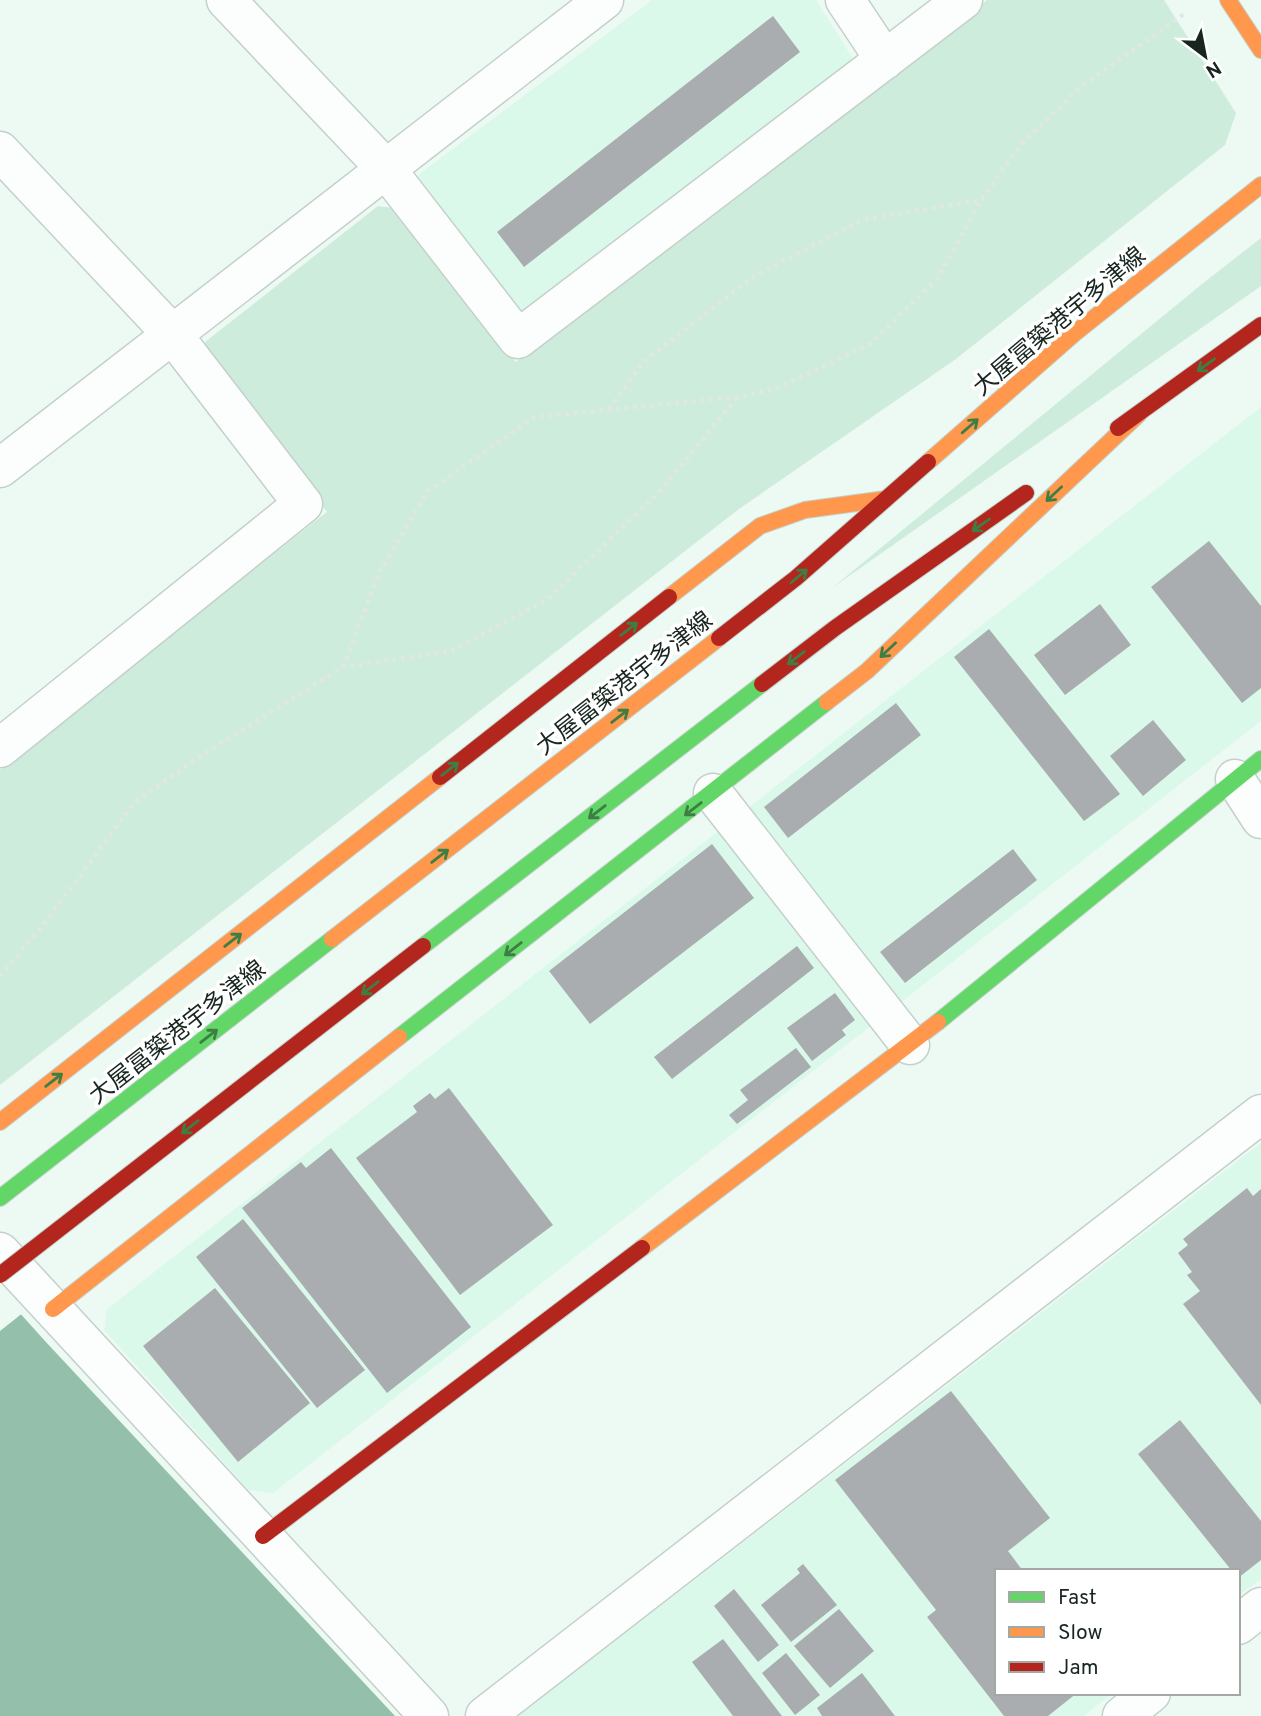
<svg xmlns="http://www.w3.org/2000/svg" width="1261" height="1716" font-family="Overpass,'Noto Sans JP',sans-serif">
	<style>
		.built { fill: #daf9ea }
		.green { fill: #ceecdc }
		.water { fill: #94c0ab }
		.pier { fill: #edfaf3 }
		.building { fill: #a9adb0 }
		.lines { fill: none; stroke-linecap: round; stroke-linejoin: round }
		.street-casing { stroke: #c4d1cb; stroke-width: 41 }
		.fast-casing { stroke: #c4d1cb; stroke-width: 18 }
		.slow-casing { stroke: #c4d1cb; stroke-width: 18 }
		.jam-casing { stroke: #c4d1cb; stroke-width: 18 }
		.path { stroke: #e2e6e4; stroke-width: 4.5; stroke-dasharray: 3.5 5; stroke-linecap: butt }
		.street { stroke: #fcfefd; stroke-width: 38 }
		.fast { stroke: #63d668; stroke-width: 16 }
		.slow { stroke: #ff974d; stroke-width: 16 }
		.jam { stroke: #b3261e; stroke-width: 16 }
		.jam-bridge-casing { stroke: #c4d1cb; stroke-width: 18; stroke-linecap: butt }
		.jam-bridge { stroke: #b3261e; stroke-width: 16 }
		.oneway { stroke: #3e7e44 }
		.labels { text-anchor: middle; stroke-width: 7; stroke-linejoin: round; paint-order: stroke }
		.street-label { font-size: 24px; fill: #18261f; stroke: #fff }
	</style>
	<rect width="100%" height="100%" fill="#edfaf3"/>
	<path class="built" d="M652,0H816L852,57L845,76L529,312L513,310L416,188L419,174Z
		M1261,407V721L273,1493L249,1490L104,1330L107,1309Z
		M1261,1143V1579L1238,1596V1571H997V1693H1113L1084,1716H518Z"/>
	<path class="green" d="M987,0H1164L1236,113L1225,145L956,359L739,509L0,1085V770L327,512L206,355L205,342L378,206L393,208L516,362Z
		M1261,238V286L832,588L1202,284Z"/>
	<path class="water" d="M0,1291L45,1341L395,1716H0Z"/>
	<path class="pier" d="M0,1287L24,1312L0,1331Z"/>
	<path class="building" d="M773,16L800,52L524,267L497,232Z
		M1209,541L1261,606V688L1242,703L1151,587Z
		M1100,604L1131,645L1065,695L1034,655Z
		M989,629L1120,794L1084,821L954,657Z
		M896,703L921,735L788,838L764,807Z
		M1153,720L1186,760L1143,796L1110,756Z
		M712,844L754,898L590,1024L549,971Z
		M1013,849L1037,880L905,983L880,952Z
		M797,946L814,968L672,1079L654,1057Z
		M835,993L855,1020L842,1030L846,1035L812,1061L787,1028Z
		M796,1048L811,1067L737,1124L729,1115L748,1100L740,1090Z
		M449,1088L553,1225L460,1295L356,1158L417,1112L413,1106L430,1093L435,1099Z
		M331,1148L471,1327L387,1393L242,1208L301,1162L306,1168Z
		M1247,1188L1253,1196L1261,1189V1405L1183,1304L1200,1291L1187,1275L1192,1272L1178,1253L1188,1245L1183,1239Z
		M243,1219L365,1370L317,1408L196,1257Z
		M215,1288L310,1403L238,1462L143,1346Z
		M951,1391L1050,1518L1008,1551L1023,1571H997V1693H1077L1048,1716H1004L927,1617L936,1610L835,1480Z
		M1180,1420L1261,1521V1560L1238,1578V1571H1232L1138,1454Z
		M803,1564L837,1605L791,1642L761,1605L800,1573L797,1569Z
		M734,1589L779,1645L758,1662L714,1606Z
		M839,1609L874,1651L830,1688L794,1646Z
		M723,1639L782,1716H733L692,1662Z
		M786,1653L820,1695L795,1715L762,1673Z
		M862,1673L895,1716H822L817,1708Z"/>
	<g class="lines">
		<g class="street-casing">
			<path id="street" d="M226,0L386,169L518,339L963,0
				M845,0L885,60
				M0,151L173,335L303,504L0,748
				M0,468L604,0
				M1235,779L1261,819
				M713,793L910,1045
				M0,1252L429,1716
				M1238,1625L1261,1607
				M485,1716L1261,1114
				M1122,1716L1151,1693"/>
		</g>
		<g class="fast-casing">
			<path id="fast" d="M423,946L762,684
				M938,1022L1261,759
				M399,1037L827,702
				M0,1198L332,939"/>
		</g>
		<g class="slow-casing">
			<path id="slow" d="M1228,0L1261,50
				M928,462L1075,333L1261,185
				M669,597L760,526L805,510L886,499
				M827,702L867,671L1139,414
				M332,939L719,638
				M0,1122L440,777
				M642,1248L938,1022
				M53,1309L399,1037"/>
		</g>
		<g class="jam-casing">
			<path id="jam" d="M1118,428L1261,325
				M719,638L796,578L928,462
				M762,684L835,628L1026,493
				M440,777L669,597
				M263,1536L642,1248"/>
		</g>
		<path class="path" d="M609,409L643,362L753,277L861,220L980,200
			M343,667L379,573L428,491L534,417L739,397L780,387L870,344L938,278L981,200L1022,143L1082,86L1184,14
			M0,976L41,928L133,804L193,761L343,667L451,651L548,599L659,492L738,397"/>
		<use href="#street" class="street"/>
		<use href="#fast" class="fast"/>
		<use href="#slow" class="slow"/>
		<use href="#jam" class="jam"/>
		<g class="jam-bridge-casing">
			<path id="jam-bridge" d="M0,1275L423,946"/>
		</g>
		<use href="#jam-bridge" class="jam-bridge"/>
	</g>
	<defs><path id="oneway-shaft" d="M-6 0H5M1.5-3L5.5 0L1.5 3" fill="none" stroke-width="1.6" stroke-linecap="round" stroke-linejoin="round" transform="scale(1.75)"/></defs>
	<g class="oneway">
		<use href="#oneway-shaft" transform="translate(1206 365) rotate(144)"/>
		<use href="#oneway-shaft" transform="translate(970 426) rotate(-41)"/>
		<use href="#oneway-shaft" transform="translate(1054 494) rotate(137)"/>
		<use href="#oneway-shaft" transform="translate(981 525) rotate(145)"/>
		<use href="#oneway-shaft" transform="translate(799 576) rotate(-40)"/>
		<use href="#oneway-shaft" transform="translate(629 629) rotate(-38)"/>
		<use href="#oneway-shaft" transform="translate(888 650) rotate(137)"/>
		<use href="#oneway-shaft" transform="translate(796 658) rotate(142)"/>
		<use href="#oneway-shaft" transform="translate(620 716) rotate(-38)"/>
		<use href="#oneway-shaft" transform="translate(450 769) rotate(-38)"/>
		<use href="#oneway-shaft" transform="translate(693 809) rotate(142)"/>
		<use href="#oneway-shaft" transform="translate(597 812) rotate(142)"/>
		<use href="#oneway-shaft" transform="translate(440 856) rotate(-38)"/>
		<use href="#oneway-shaft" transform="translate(233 940) rotate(-38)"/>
		<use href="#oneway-shaft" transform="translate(513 949) rotate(142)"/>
		<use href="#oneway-shaft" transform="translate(370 988) rotate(142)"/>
		<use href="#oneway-shaft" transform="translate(209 1036) rotate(-38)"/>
		<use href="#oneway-shaft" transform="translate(54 1080) rotate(-38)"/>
		<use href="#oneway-shaft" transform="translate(190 1127) rotate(142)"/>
	</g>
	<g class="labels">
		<g class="street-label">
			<text transform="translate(1059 321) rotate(-40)" y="8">大屋冨築港宇多津線</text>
			<text transform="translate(624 683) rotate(-38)" y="8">大屋冨築港宇多津線</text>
			<text transform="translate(177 1032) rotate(-38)" y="8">大屋冨築港宇多津線</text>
		</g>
	</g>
	<rect x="995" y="1569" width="245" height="126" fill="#ffffff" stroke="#a3a8a5" stroke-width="2"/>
	<rect x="1009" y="1592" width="35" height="10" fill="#63d668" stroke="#a3a8a5" stroke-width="2"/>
	<text x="1058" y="1604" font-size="21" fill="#18261f">Fast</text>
	<rect x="1009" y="1627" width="35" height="10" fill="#ff974d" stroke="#a3a8a5" stroke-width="2"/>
	<text x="1058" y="1639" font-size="21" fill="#18261f">Slow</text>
	<rect x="1009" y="1662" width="35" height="10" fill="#b3261e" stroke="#a3a8a5" stroke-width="2"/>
	<text x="1058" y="1674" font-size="21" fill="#18261f">Jam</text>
	<g transform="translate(1205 56) rotate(148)" stroke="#ffffff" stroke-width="5" paint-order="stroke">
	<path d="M0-5L12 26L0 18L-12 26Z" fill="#18261f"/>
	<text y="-10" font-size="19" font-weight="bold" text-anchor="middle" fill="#18261f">N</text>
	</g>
</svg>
